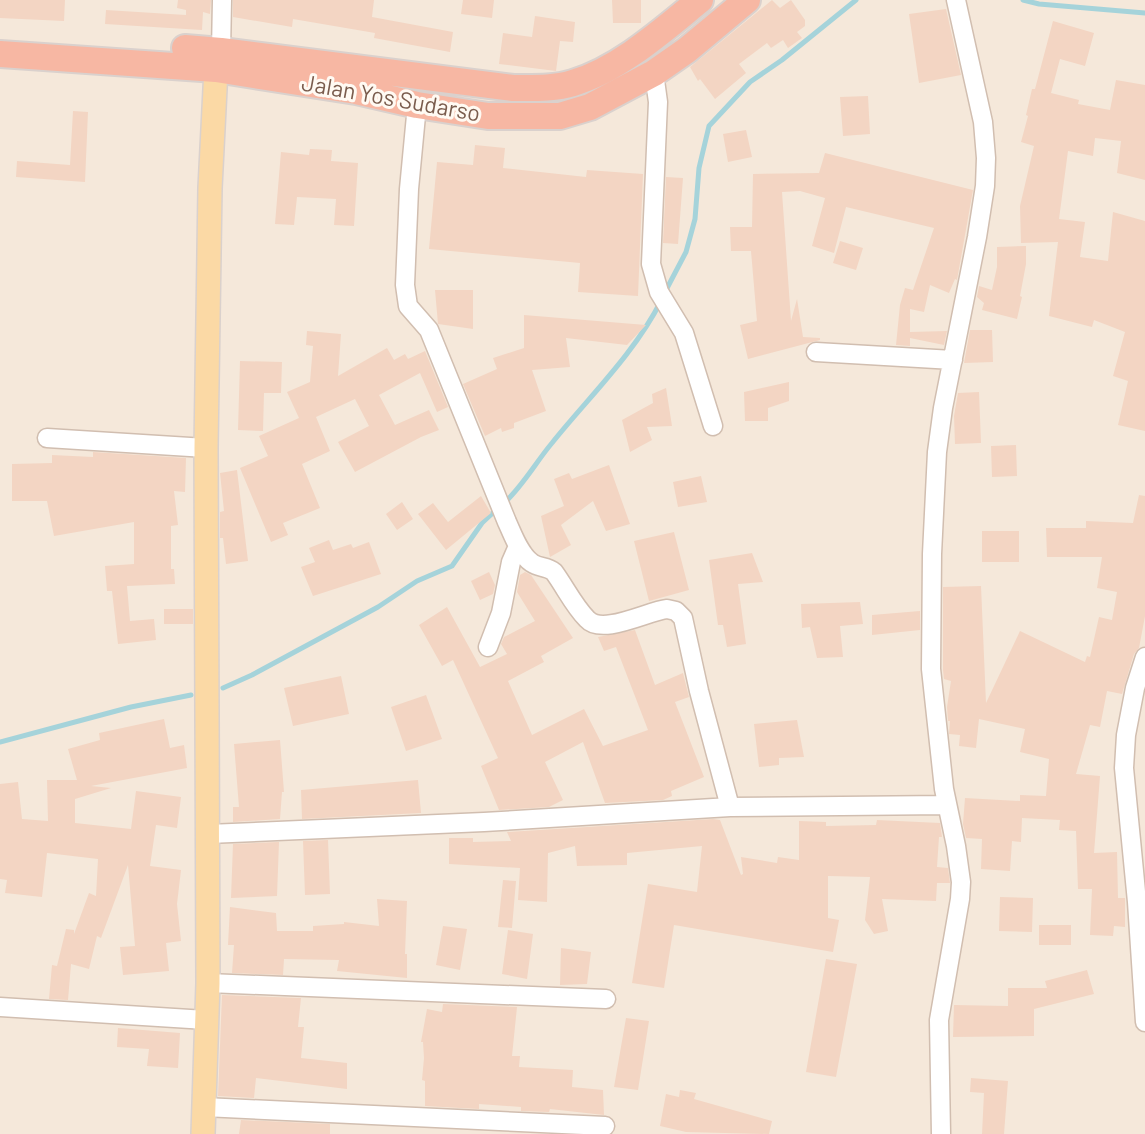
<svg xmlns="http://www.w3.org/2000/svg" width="1145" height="1134" font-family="Barlow,sans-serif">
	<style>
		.residential { fill: #f5e8da }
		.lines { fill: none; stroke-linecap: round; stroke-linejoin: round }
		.stream { stroke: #a5d3da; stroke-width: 5 }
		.building { fill: #f3d5c3 }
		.minor-casing { stroke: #d1beb0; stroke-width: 21 }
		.major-casing { stroke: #dad1cd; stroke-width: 26 }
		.highway-casing { stroke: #dad1cd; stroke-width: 30 }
		.minor { stroke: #fff; stroke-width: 18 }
		.major { stroke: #fbd9a5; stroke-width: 23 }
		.highway { stroke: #f7b7a3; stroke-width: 26 }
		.labels { text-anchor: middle; stroke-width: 6; stroke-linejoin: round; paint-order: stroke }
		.street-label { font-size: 23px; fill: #7a5c4d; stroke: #fffaf3 }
	</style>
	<rect width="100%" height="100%" fill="#fdf6ec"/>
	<path class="residential" d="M0,0H1145V1134H0Z"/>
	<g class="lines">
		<path class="stream" d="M1023,0L1039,4L1145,13
			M665,292L686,252L695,219L699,168L709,126L750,82L782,60L856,0
			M504,503C522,487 536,462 552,443C589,397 634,354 661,301
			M223,688L252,675L378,607L417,581L452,566L482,523L497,509
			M0,742L131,707L191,695"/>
	</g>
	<path class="building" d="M0,0H65L64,21L0,18Z
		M178,0H211L210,14L203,12L202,30L105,24L106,10L186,15V10L177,8Z
		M233,0H374L372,17L453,32L450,52L374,38L375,33L293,19L292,27L233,17Z
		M463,0H494L492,18L461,14Z
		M612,0H641V23H613Z
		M772,0L780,8L791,0L805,20V26L797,32L802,38L788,48L783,40L771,48L767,43L739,64L746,73L715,99L700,79L698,81L690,67Z
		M946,9L961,75L919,83L909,14Z
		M535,16L575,22L573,42L560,41L556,71L499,64L503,33L532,37Z
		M1053,21L1094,33L1085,66L1060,59L1051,93L1079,100L1078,104L1110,110L1116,80L1145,85V180L1117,173L1121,141L1095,138L1093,156L1068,151L1059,219L1085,222L1080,257L1108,261L1113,212L1145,221V431L1118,425L1128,381L1113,376L1125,332L1094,320L1092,327L1049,316L1058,242L1021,243L1020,206L1034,146L1021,142L1028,116L1026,115L1032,89H1035Z
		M868,96L870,134L843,136L840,97Z
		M73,111L88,112L85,182L16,177L17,161L70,165Z
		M746,130L752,157L728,162L723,134Z
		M475,145L505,148L503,168L586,177L587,170L643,174L638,296L578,292L580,263L429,249L437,162L473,165Z
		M310,149L332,150L331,161L358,163L354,226L334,225L336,199L297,197L294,225L275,224L281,152L309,155Z
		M825,153L973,190L957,280L955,279L949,293L930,285L924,312L910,309V332L947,331L944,345L910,338V346L896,345L900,305L905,288L913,290L934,228L846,207L834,253L812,246L825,198L800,191L782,192L791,321L797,299L803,337L820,338V340L748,359L740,325L757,321L751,251H731L730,227H752L753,174L819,173Z
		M666,177L683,178L678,244L663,243Z
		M840,241L863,248L856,270L833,263Z
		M1026,246V264L1020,296L1022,297L1017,319L982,310L984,303L977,297L979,286L992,290L997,267V247Z
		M435,290H473V329L438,324Z
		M524,315L646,325L627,345L566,338L570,367L532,370L546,411L514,423V428L502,432L501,428L485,436L463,384L497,369L493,358L524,348Z
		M970,330H992L993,362L964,363Z
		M307,331L341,334L338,376L387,348L394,360L405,354L408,359L425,351L448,407L437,412L420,373L379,395L395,425L429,410L439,430L421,437L355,472L338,442L369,426L355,399L316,417L330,451L302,464L320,508L283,523L288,535L271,542L240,468L268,456L259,436L299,418L287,392L310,382L313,346L306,345Z
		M240,361L282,362L281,393H264L263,431L238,430Z
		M789,382V401L768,408V421H745L744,392Z
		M666,388L672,426L647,427L652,440L630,452L622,420L653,403L652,394Z
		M979,392L981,443L955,444L954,416L958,393Z
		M1016,445L1017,476L992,477L991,446Z
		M93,452L186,458L185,492L174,491L178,525L171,526V569H174L175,584L127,586L130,621L154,619L156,640L118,644L112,591H107L105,566L134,564V522L54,536L47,501H12V464L52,463V455L93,457Z
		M609,465L630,524L606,531L593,501L561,525L571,545L550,557L541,516L564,506L554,479L569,473L572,479Z
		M237,470L248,561L226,564L223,538H220V512L224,511L220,473Z
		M701,476L707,502L678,507L673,482Z
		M1139,495L1145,496V616L1139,648L1134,654L1122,694L1107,691L1100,727L1090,725L1076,774L1100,776L1094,853L1117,852L1118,898H1125V927L1114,926L1113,936L1090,935L1092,889H1078L1076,831L1059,830L1060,820L1022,818L1021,842L1012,841L1010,871L981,869L982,839L966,838L963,824L965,798L1020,801V795L1046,796L1049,759L1020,752L1025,729L979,719L976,748L959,746L960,735L949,734L950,721H948L947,707L951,681L944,679L943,670V587L981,586L986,703L1020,631L1085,662L1087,656L1090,657L1099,617L1112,620L1117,592L1097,588L1102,557H1047L1046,528H1086V521L1133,523Z
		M481,496L491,513L446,550L418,514L433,503L448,522Z
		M402,502L413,519L397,530L386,514Z
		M982,531H1019V562H982Z
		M674,532L689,590L649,601L634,541Z
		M329,540L333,550L351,544L353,548L369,542L381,574L313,596L301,567L315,562L309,548Z
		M752,553L763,582L738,584L746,644L727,647L723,625H718L709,560Z
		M489,572L495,585L493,594L480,600L471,581Z
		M525,572L531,575L573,638L541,656L544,662L508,681L532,735L584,709L603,746L648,730L616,647L604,651L598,637L635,630L655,685L683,673L689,697L675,702L704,777L671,791L672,796L663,800L605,803L583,742L545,762L563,800L549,807L499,810L481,766L498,758L453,660L442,666L419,625L447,607L480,667L507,654L501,644L504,637L535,621L517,592L520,575Z
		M860,602L863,624L840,626L843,657L817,658L810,627L802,628L801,604Z
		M164,609H193V624H164Z
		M920,611V630L872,635V615Z
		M341,676L349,714L293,726L284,688Z
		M426,695L442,739L406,751L391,707Z
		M164,719L170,748L184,745L187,768L91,786L111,788L75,799V823L131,829L136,791L181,797L177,828L156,825L150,866L181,870L177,904L181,941L166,943L169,971L123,975L120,947L135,946L128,865L101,938L97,936L89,969L71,964L68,1000L49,999L52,965L57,966L66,929L74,930V934L89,893L96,896L98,859L47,853L42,897L5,893L7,880L0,879V784L18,782L22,819L48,821L47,780H77L68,749L100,740L99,733Z
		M797,720L804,757L779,758V765L759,767L754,724Z
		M280,740L284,792H282L280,819L233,822V807H239L234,744Z
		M418,780L421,813L302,819L301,790Z
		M713,819L720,820L741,875L743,874L741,857L777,863L778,857L799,860V821L826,822V826L876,825L877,820L940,823L942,837H939L937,867L948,868L950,883H937L936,901L882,899L888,931L874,934L865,920L870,877L828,876V918L839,920L833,952L674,925L664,988L632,983L648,884L697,892L702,846L627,853V865L577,866L575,846L548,853L547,902L518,900L520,868L449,864V838H473V842L511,841L507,832Z
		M328,840L330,894L305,895L303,841Z
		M279,842L277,896L231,898L233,844Z
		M503,880L516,881L512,928L498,927Z
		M1000,897L1033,898L1032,932L999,931Z
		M377,899L407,901L405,954H407V978L337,971L339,960L284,959L283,975L232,973L234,945H228L230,907L276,913L277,931H313V926L344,924V922L379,926Z
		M1039,925H1071V945H1039Z
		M443,926L467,929L460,970L436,965Z
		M508,930L533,934L527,979L502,974Z
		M561,948L591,952L587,984L560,985Z
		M826,959L857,964L836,1077L806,1072Z
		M1087,970L1094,994L1034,1009V1036L953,1037L954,1005L1008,1006V988H1047L1045,981Z
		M222,995L301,998L298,1027H304L301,1058L347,1063V1089L256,1078L254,1098L218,1096Z
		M443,1004L517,1007L512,1056H520L519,1067L573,1070L572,1087L603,1090L604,1115L550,1109L549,1112L521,1111V1107L479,1104V1109L425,1106V1081L422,1080L424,1058L423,1042H421L427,1009L442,1012Z
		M626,1018L649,1021L638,1090L614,1087Z
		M118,1028L180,1033L178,1068L147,1066L149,1049L117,1047Z
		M971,1078L1008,1081L1004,1134H982L984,1093L970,1092Z
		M680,1090L696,1093L694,1099L772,1121L769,1134L686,1132L660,1126L666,1094L679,1097Z
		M241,1120L330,1124V1134H239Z"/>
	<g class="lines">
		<g class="minor-casing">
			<path id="minor" d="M221,51L222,0
				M654,73L658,102L651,264L659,292L684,333L713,426
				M417,105L409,189L405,285L408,306L429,330L507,522C513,535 520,555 532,563C539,568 547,566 554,572C565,587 574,606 587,619C602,636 648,611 667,609L676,611L683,618L699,691L730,807
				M816,352L953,360
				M47,438L206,448
				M488,647L501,613L511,562L518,546
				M1145,657L1135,688L1126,735L1124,768L1137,902L1145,1022
				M208,834L484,822L730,807L947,805
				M208,983L606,999
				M0,1007L206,1020
				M204,1107L605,1126
				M941,1134L939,1020L960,899L961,882L956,846L944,789L931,669L932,554L937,452L943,408L977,237L985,186L986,158L983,122L956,0"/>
		</g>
		<g class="major-casing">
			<path id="major" d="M203,1134L208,983L206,448L210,188L216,69"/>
		</g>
		<g class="highway-casing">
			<path id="highway" d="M185,48L221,51L513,88C533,88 554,89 573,83C620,69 663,30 700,0
				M0,54L216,69L356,91L417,105L488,116H560L590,107L654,73L687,50L747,0"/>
		</g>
		<use href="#minor" class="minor"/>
		<use href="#major" class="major"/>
		<use href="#highway" class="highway"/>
	</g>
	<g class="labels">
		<g class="street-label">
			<text transform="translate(391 98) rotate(10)" y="8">Jalan Yos Sudarso</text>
		</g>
	</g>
</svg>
